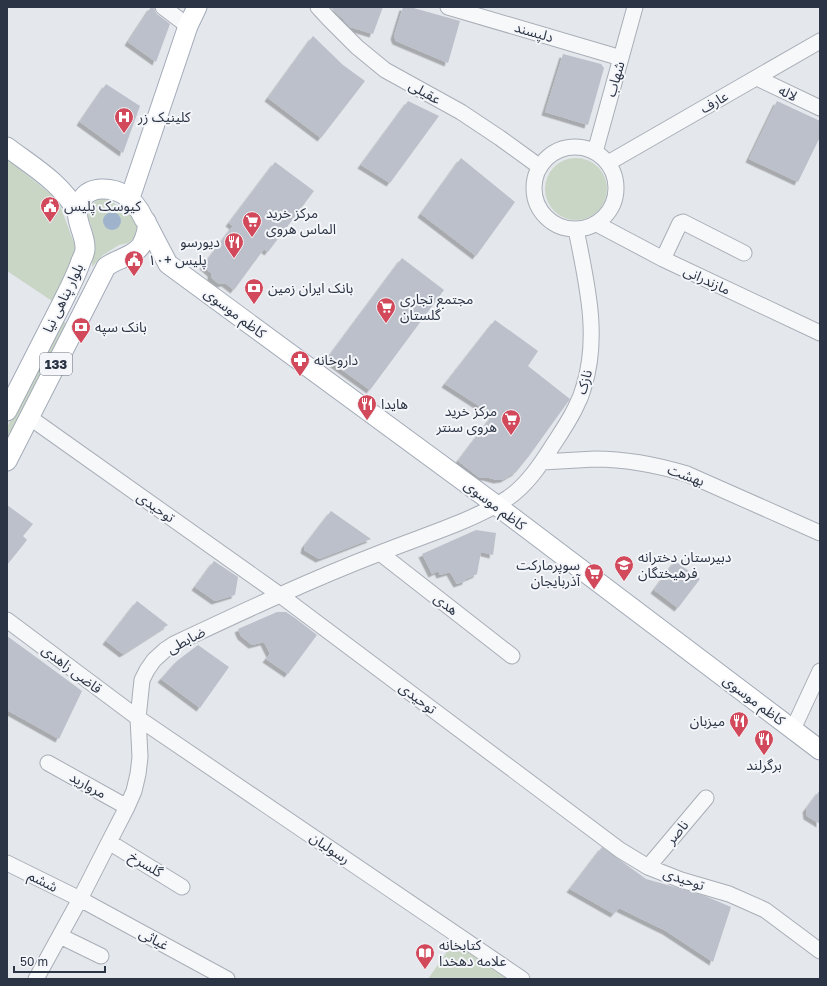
<svg xmlns="http://www.w3.org/2000/svg" width="827" height="986" font-family="'Golos Text','Noto Sans Arabic',sans-serif">
	<style>
		.green { fill: #c9d6c5 }
		.water { fill: #9fb4cc }
		.building { fill: #bbc0ca; filter: url(#shadow) }
		.lines { fill: none; stroke-linecap: round; stroke-linejoin: round }
		.minor-casing { stroke: #a9aeb7; stroke-width: 17 }
		.major-casing { stroke: #a3abb8; stroke-width: 21 }
		.minor { stroke: #f7f8fa; stroke-width: 15 }
		.major { stroke: #fff; stroke-width: 19 }
		.labels { text-anchor: middle; stroke-width: 4; stroke-linejoin: round; paint-order: stroke }
		.shield { fill: #f4f6f9; stroke: #676e7b; stroke-width: 1 }
		.shield-label { font-size: 13px; font-weight: bold; fill: #2b3445 }
		.street-label { font-size: 14px; fill: #2b3445; stroke: #f4f6f9 }
		.poi-label { font-size: 14px; fill: #2b3445; stroke: #f4f6f9; text-anchor: start }
	</style>
	<defs>
		<filter id="shadow"><feDropShadow dx="-3.5" dy="3.5" stdDeviation="0" flood-color="#0004"/></filter>
	</defs>
	<rect width="100%" height="100%" fill="#e4e7ec"/>
	<path class="green" d="M545 189a31 31 0 1 1 62 0a31 31 0 1 1-62 0Z
		M7,159L58,200L77,251L52,301L7,271Z
		M102,198L111,201L135,219L138,228L137,236L128,243L119,245L103,255L92,267L93,241L91,225L88,217L89,208L95,201Z
		M61,322H65L66,324L7,446V427L58,325Z
		M455,940L510,979H428Z"/>
	<path class="water" d="M103 221a9 9 0 1 1 18 0a9 9 0 1 1-18 0Z"/>
	<path class="building" d="M151,7H154L155,11L157,14L170,24L156,62L128,42Z
		M330,7H383L373,34L350,27L343,19Z
		M403,7H410L460,21L448,63L396,41L394,36Z
		M313,36L343,65L365,81L321,138L268,98Z
		M563,54L601,64L604,68L588,125L545,112Z
		M106,84L140,106L123,153L80,122Z
		M408,101L439,116L390,183L361,165Z
		M777,101L820,121V137L798,182L749,159Z
		M461,158L515,202L476,256L421,214Z
		M275,162L314,191L268,252L264,249L234,290L225,283L220,284L215,281L211,277V273L203,266L233,226L229,223Z
		M402,258L444,290L370,390L327,359Z
		M495,320L538,351L528,366L570,399L529,456L516,472L504,479L497,480L486,477L480,478L458,461L493,415L445,384Z
		M7,505L33,524L23,536L27,540L7,565Z
		M331,511L371,539L319,559L304,550L305,545Z
		M476,530L496,533L493,555L481,552L477,574L466,579V581L457,584L450,572L440,575L438,571L432,574L422,554Z
		M214,561L238,577L235,595L215,601L195,587Z
		M675,561L700,579L678,608L654,590Z
		M137,601L168,625L123,654L106,641Z
		M277,612H286L295,618L317,635L288,674L266,659L270,654L264,642L252,645L241,636L238,629Z
		M7,636L40,660L82,691L59,739L7,710Z
		M198,645L229,667L200,708L161,679L177,661Z
		M820,790V824L807,816L806,809Z
		M602,847L646,879L671,886L705,896L731,907L713,962L666,931L619,908L614,914L570,889Z"/>
	<g class="lines">
		<g class="minor-casing">
			<path id="minor" d="M163,7L188,26
				M318,7L329,19L357,47L385,70L461,112L500,138L540,167
				M448,7L621,58
				M757,78L820,108
				M534 188a41 41 0 1 1 82 0a41 41 0 1 1-82 0Z
				M595,152L635,7
				M608,163L820,41
				M597,224L663,259L820,333
				M663,259L680,223L683,222L744,253
				M29,417L280,595L620,850L648,867L681,880L729,894L765,910L820,951
				M542,462C559,461 577,460 595,459C626,459 657,465 687,474L820,533
				M380,553L512,656
				M7,620L138,718L522,979
				M793,729L820,671
				M48,763L127,807
				M109,842L182,887
				M7,863L80,899L227,979
				M648,867L706,798
				M60,936L101,956
				M36,979L80,899L109,842L127,807L134,791L138,774L140,757L138,718L142,680L147,670L154,660L165,650L174,644C242,612 310,580 380,553C422,536 471,522 508,498C527,485 541,464 553,445C562,431 572,417 578,402C581,397 582,392 584,386C600,334 586,281 576,229"/>
		</g>
		<g class="major-casing">
			<path id="major" d="M7,147C32,166 62,183 77,212
				M130,198L188,26L197,7
				M147,224L168,264L496,505L820,750
				M7,411C25,376 43,340 61,305C68,291 76,276 81,261C83,257 85,253 85,249C86,232 70,217 82,199C90,186 111,187 123,194C133,200 139,208 144,219C145,220 147,222 147,224C148,231 143,245 138,249C129,258 116,259 106,267L7,461"/>
		</g>
		<use href="#minor" class="minor"/>
		<use href="#major" class="major"/>
	</g>
	<defs>
		<g id="hospital-pin" transform="scale(1)"><path d="M0 17L-7.5 6A9.5 9.5 0 1 1 7.5 6Z" fill="#d1495b" stroke="#f4f6f9"/><path d="M-5-5h3v3.5h4V-5h3V5h-3V1.5h-4V5h-3Z" fill="#fff"/></g>
		<g id="civic-pin" transform="scale(1)"><path d="M0 17L-7.5 6A9.5 9.5 0 1 1 7.5 6Z" fill="#d1495b" stroke="#f4f6f9"/><path d="M-.6-6.5H3V-4.5H.6V-3L4-1V1h2V6H-6V1h2V-1L-.6-3ZM-1.2 2.5V6h2.4V2.5Z" fill="#fff"/></g>
		<g id="supermarket-pin" transform="scale(1)"><path d="M0 17L-7.5 6A9.5 9.5 0 1 1 7.5 6Z" fill="#d1495b" stroke="#f4f6f9"/><path d="M-6-5.5h2.5l.6 2H6L4.5 2H-2.5L-4.4-4H-6ZM-1.5 3.2a1.3 1.3 0 1 0 .1 0ZM3 3.2a1.3 1.3 0 1 0 .1 0Z" fill="#fff"/></g>
		<g id="restaurant-pin" transform="scale(1)"><path d="M0 17L-7.5 6A9.5 9.5 0 1 1 7.5 6Z" fill="#d1495b" stroke="#f4f6f9"/><path d="M-5-6h1v4h1v-4h1v4h1v-4h1v5L-1.5 .5V6h-2V.5L-5-1ZM5-6V6H3V1.5H1.5Q1.5-4 5-6Z" fill="#fff"/></g>
		<g id="bank-pin" transform="scale(1)"><path d="M0 17L-7.5 6A9.5 9.5 0 1 1 7.5 6Z" fill="#d1495b" stroke="#f4f6f9"/><path d="M-6-4H6V4H-6ZM0-2.3a2.3 2.3 0 1 0 0 4.6a2.3 2.3 0 1 0 0-4.6Z" fill="#fff"/></g>
		<g id="pharmacy-pin" transform="scale(1)"><path d="M0 17L-7.5 6A9.5 9.5 0 1 1 7.5 6Z" fill="#d1495b" stroke="#f4f6f9"/><path d="M-2-6h4v4h4v4h-4v4h-4v-4h-4v-4h4Z" fill="#fff"/></g>
		<g id="school-pin" transform="scale(1)"><path d="M0 17L-7.5 6A9.5 9.5 0 1 1 7.5 6Z" fill="#d1495b" stroke="#f4f6f9"/><path d="M0-5L7-2L0 1L-7-2ZM-4 1L0 2.5L4 1V4Q0 6-4 4Z" fill="#fff"/></g>
		<g id="library-pin" transform="scale(1)"><path d="M0 17L-7.5 6A9.5 9.5 0 1 1 7.5 6Z" fill="#d1495b" stroke="#f4f6f9"/><path d="M-6-4Q-3-5.5-.7-3.5V5Q-3 3-6 4ZM6-4Q3-5.5 .7-3.5V5Q3 3 6 4Z" fill="#fff"/></g>
	</defs>
	<g fill-rule="evenodd">
		<use href="#hospital-pin" x="124" y="117"/>
		<use href="#civic-pin" x="50" y="206"/>
		<use href="#supermarket-pin" x="252" y="221"/>
		<use href="#restaurant-pin" x="234" y="242"/>
		<use href="#civic-pin" x="134" y="260"/>
		<use href="#bank-pin" x="254" y="288"/>
		<use href="#supermarket-pin" x="386" y="307"/>
		<use href="#bank-pin" x="81" y="327"/>
		<use href="#pharmacy-pin" x="300" y="360"/>
		<use href="#restaurant-pin" x="367" y="404"/>
		<use href="#supermarket-pin" x="511" y="419"/>
		<use href="#school-pin" x="624" y="565"/>
		<use href="#supermarket-pin" x="594" y="573"/>
		<use href="#restaurant-pin" x="739" y="721"/>
		<use href="#restaurant-pin" x="764" y="739"/>
		<use href="#library-pin" x="425" y="953"/>
	</g>
	<g class="labels">
		<rect class="shield" x="40" y="353" width="32" height="22" rx="3"/>
		<g class="shield-label">
			<text x="56" y="369">133</text>
		</g>
		<g class="street-label">
			<text transform="translate(534 32) rotate(16)" y="5">دلپسند</text>
			<text transform="translate(615 79) rotate(-74)" y="5">شهاب</text>
			<text transform="translate(425 92) rotate(29)" y="5">عقیلی</text>
			<text transform="translate(788 93) rotate(26)" y="5">لاله</text>
			<text transform="translate(714 102) rotate(-30)" y="5">عارف</text>
			<text transform="translate(707 280) rotate(25)" y="5">مازندرانی</text>
			<text transform="translate(63 298) rotate(-64)" y="5">بلوار پناهی نیا</text>
			<text transform="translate(235 313) rotate(37)" y="5">کاظم موسوی</text>
			<text transform="translate(584 382) rotate(-74)" y="5">نازک</text>
			<text transform="translate(686 475) rotate(20)" y="5">بهشت</text>
			<text transform="translate(495 505) rotate(37)" y="5">کاظم موسوی</text>
			<text transform="translate(156 507) rotate(35)" y="5">توحیدی</text>
			<text transform="translate(446 604) rotate(38)" y="5">هدی</text>
			<text transform="translate(186 640) rotate(-28)" y="5">ضابطی</text>
			<text transform="translate(72 669) rotate(37)" y="5">قاضی زاهدی</text>
			<text transform="translate(418 698) rotate(37)" y="5">توحیدی</text>
			<text transform="translate(754 700) rotate(37)" y="5">کاظم موسوی</text>
			<text transform="translate(88 785) rotate(29)" y="5">مروارید</text>
			<text transform="translate(677 832) rotate(-50)" y="5">ناصر</text>
			<text transform="translate(330 848) rotate(34)" y="5">رسولیان</text>
			<text transform="translate(146 864) rotate(31)" y="5">گلسرخ</text>
			<text transform="translate(684 879) rotate(19)" y="5">توحیدی</text>
			<text transform="translate(43 881) rotate(27)" y="5">ششم</text>
			<text transform="translate(154 939) rotate(28)" y="5">غیاثی</text>
		</g>
		<g class="poi-label">
			<text x="138" y="122">کلینیک زر</text>
			<text x="64" y="211">کیوسک پلیس</text>
			<text x="266" y="218">مرکز خرید<tspan x="266" dy="16">الماس هروی</tspan></text>
			<text x="220" y="247" text-anchor="end">دیورسو</text>
			<text x="148" y="265">پلیس +۱۰</text>
			<text x="268" y="293">بانک ایران زمین</text>
			<text x="400" y="304">مجتمع تجاری<tspan x="400" dy="16">گلستان</tspan></text>
			<text x="95" y="332">بانک سپه</text>
			<text x="314" y="365">داروخانه</text>
			<text x="381" y="409">هایدا</text>
			<text x="497" y="416" text-anchor="end">مرکز خرید<tspan x="497" dy="16">هروی سنتر</tspan></text>
			<text x="638" y="562">دبیرستان دخترانه<tspan x="638" dy="16">فرهیختگان</tspan></text>
			<text x="580" y="570" text-anchor="end">سوپرمارکت<tspan x="580" dy="16">آذربایجان</tspan></text>
			<text x="725" y="726" text-anchor="end">میزبان</text>
			<text x="764" y="770" text-anchor="middle">برگرلند</text>
			<text x="439" y="950">کتابخانه<tspan x="439" dy="16">علامه دهخدا</tspan></text>
		</g>
	</g>
	<rect width="827" height="986" fill="none" stroke="#2b3445" stroke-width="16"/>
	<path d="M14 966v6h91v-6" fill="none" stroke="#2b3445" stroke-width="2"/>
	<text x="20" y="966" font-size="12" fill="#2b3445" stroke="#f4f6f9" stroke-width="3" paint-order="stroke">50 m</text>
</svg>
